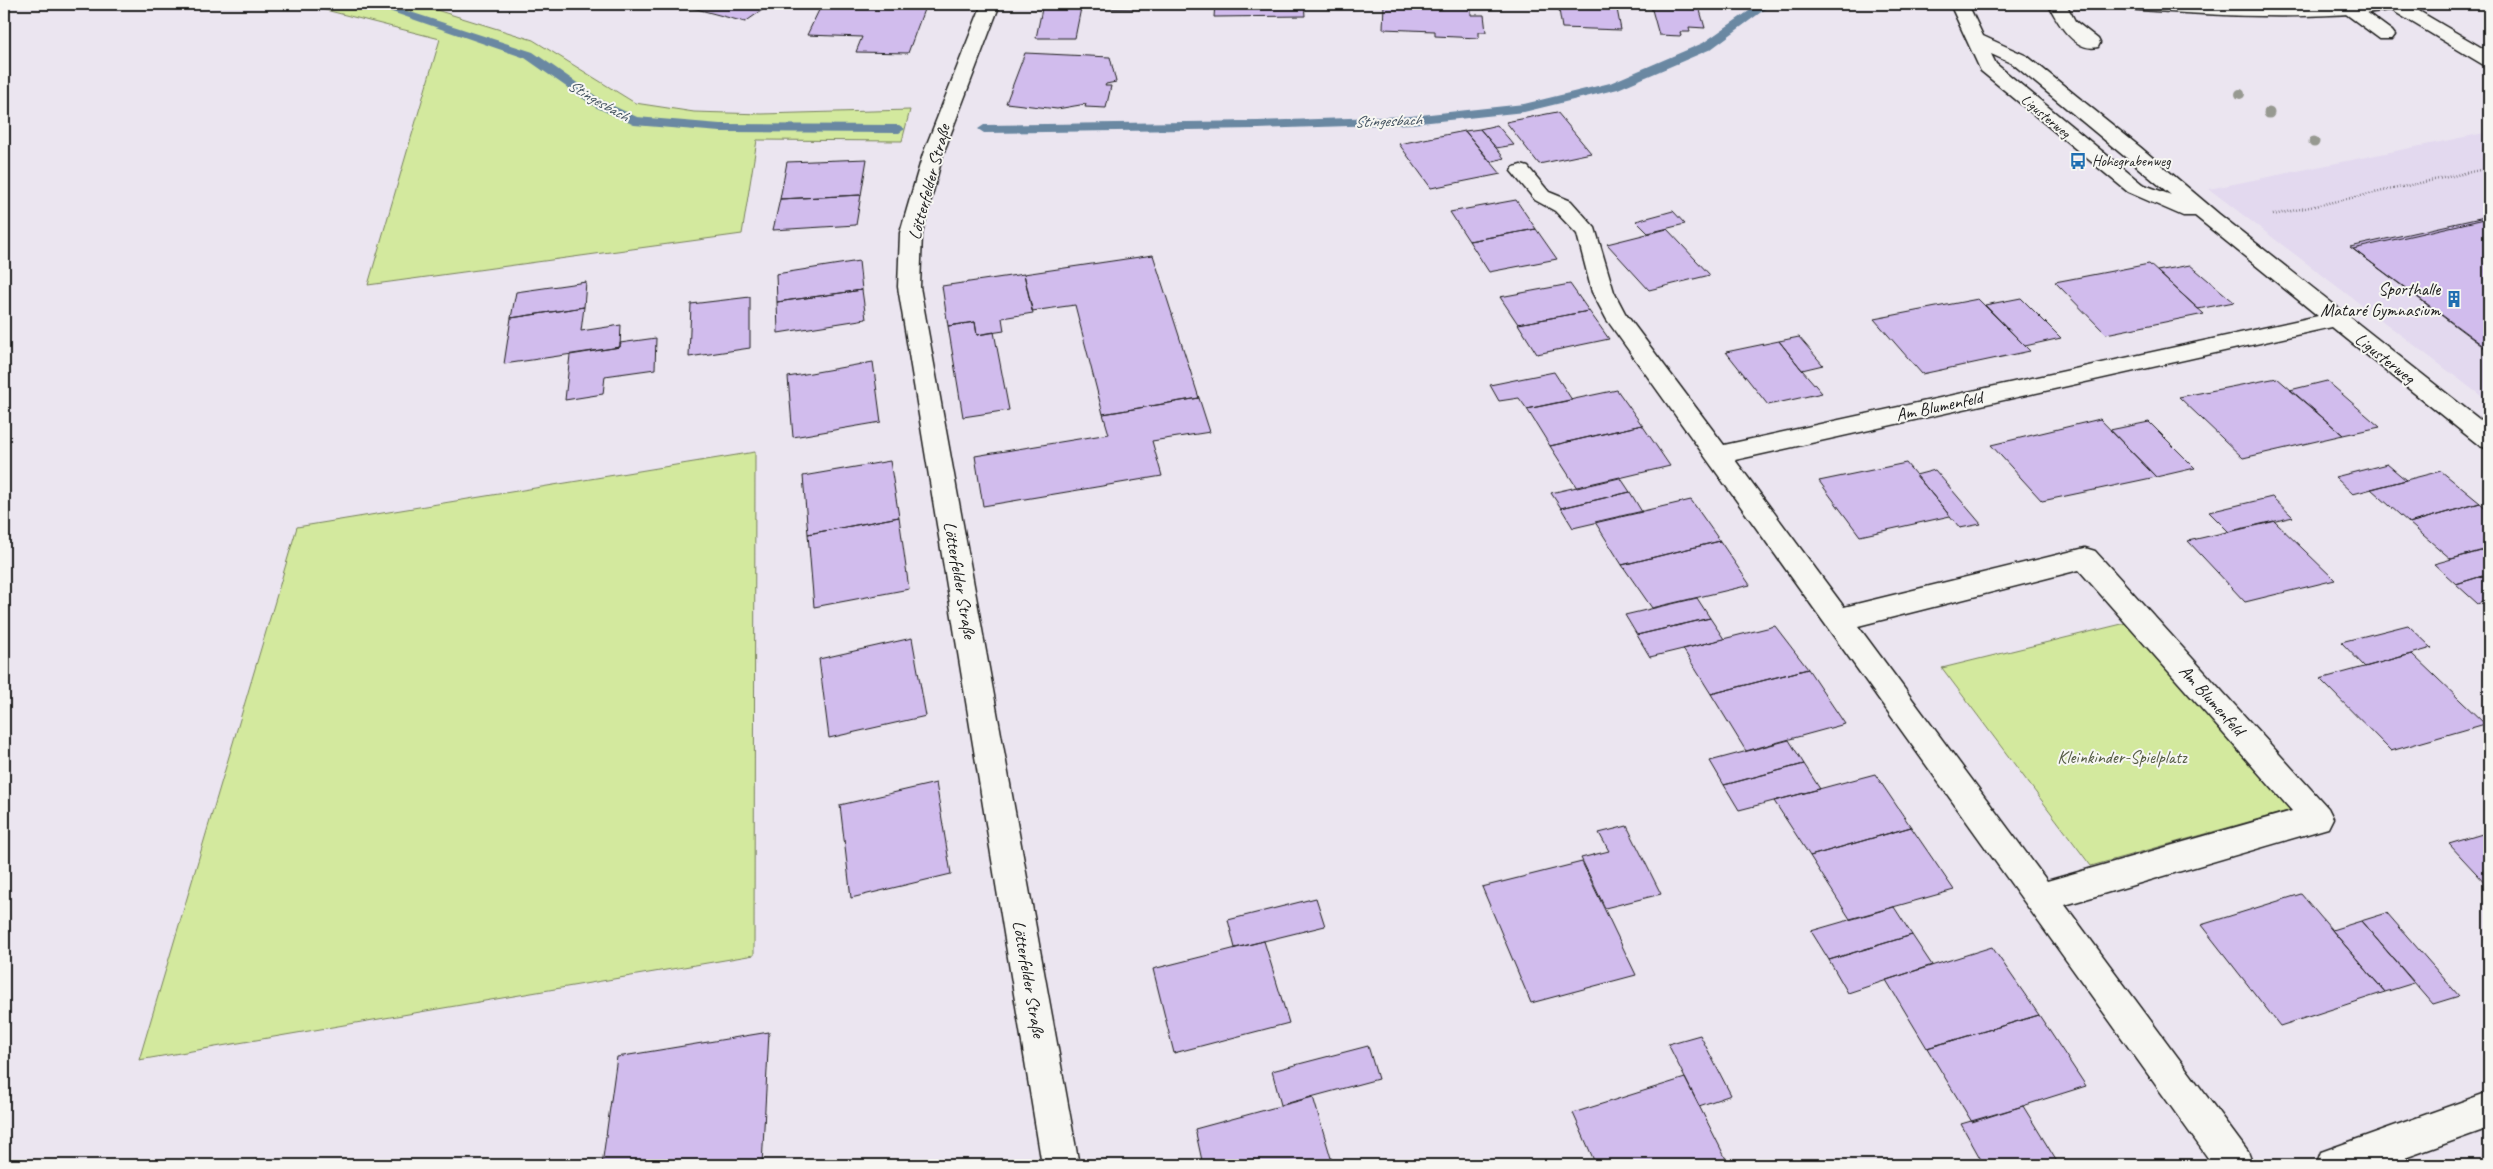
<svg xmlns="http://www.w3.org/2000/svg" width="2493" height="1169" font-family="Caveat,sans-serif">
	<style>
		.built { fill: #e3d9ef }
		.green { fill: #d3e99e; stroke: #78825d }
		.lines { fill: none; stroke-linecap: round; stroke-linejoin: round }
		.stream { fill: #6a88a2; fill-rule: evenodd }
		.building { fill: #d1bced; stroke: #1c1c1c }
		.lane-casing { stroke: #1c1c1c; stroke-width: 3 }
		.street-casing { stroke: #1c1c1c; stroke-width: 3 }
		.path { stroke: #1c1c1c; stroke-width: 2.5; stroke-dasharray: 0.5 2.5; stroke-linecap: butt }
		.lane { fill: #f6f6f2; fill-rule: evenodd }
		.street { fill: #f6f6f2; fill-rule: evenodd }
		.tree { fill: #979991 }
		.labels { text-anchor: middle; stroke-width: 4; stroke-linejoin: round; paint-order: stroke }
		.far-street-label { font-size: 15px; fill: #1c1c1c; stroke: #f6f6f2 }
		.far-poi-label { font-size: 15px; fill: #1c1c1c; stroke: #f6f6f2; text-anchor: start }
		.far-water-label { font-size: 16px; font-style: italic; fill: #43525f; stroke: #f6f6f2 }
		.street-label { font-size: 18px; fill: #1c1c1c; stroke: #f6f6f2 }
		.poi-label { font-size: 18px; fill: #1c1c1c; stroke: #f6f6f2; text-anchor: end }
		.park-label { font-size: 18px; fill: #535a43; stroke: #f6f6f2 }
	</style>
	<rect width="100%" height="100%" fill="#ebe5f0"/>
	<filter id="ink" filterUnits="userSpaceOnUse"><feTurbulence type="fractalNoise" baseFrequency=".02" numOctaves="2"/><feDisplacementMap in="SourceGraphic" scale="10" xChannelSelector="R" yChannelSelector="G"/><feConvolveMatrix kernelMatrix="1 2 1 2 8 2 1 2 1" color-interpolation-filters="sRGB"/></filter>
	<g filter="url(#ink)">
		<path class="built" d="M2489,132V402L2209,189Z"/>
		<path class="green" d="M302,4H417L533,40L635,103L694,112L762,114L910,110L902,141L757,140L742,234L368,285L440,39Z
			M755,452L754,955L139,1060L297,527Z
			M2126,623L2291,810L2091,866L1942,668Z"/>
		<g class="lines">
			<path class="stream" d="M369,4H386L533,52L603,101L637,117L720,124L899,125L905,129L899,133L720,132L634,125L595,107L525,58Z
				M1759,4H1772L1711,49L1618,89L1524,112L1411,124L1258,129L984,133L978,129L984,125L1258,121L1411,116L1524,104L1610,83L1703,43Z"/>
		</g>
		<path class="building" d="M699,4H771L745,22L693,8Z
			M822,4H926L908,53L856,52L862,37L807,35Z
			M1043,4H1141L1140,9L1081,8L1075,38H1036Z
			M1215,4H1304L1305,16L1214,17Z
			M1384,4H1471V15H1484L1486,32H1479V38L1435,36V31L1383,29Z
			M1558,4H1616L1621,30L1562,28Z
			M1651,6L1699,7L1705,28L1689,27L1690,32H1680L1681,36L1659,35Z
			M1025,53L1110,57L1116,82L1106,84L1105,86H1111L1106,108L1085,107L1086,104L1057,109L1006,103Z
			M1557,112L1591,153L1539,164L1506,122Z
			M1497,125L1514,145L1496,148L1480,129Z
			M1480,129L1496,148L1504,158L1490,162L1465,131Z
			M1465,131L1501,174L1431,188L1399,144Z
			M867,159L861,195L780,199L787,162Z
			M861,195L856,225L773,230L780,199Z
			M1516,200L1536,229L1469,241L1450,212Z
			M1673,211L1685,224L1648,233L1636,221Z
			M2489,216V351L2350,247Z
			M2489,218V350L2353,249Z
			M1536,229L1557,259L1489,272L1469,241Z
			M1667,229L1710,275L1649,290L1607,244Z
			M1153,255L1199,398L1103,414L1075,305L1032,311L1024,274Z
			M859,261L862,290L777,302L776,274Z
			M2149,264L2204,314L2106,334L2055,282Z
			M2190,265L2234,302L2198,309L2157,271Z
			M1024,274L1033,313L1002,318L1004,331L977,335L975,322L948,326L942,286Z
			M586,282L584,307L511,318L516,292Z
			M1570,284L1589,311L1518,324L1500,297Z
			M862,290L866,319L778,333L777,302Z
			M750,297V348L689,357L691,304Z
			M2021,298L2061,338L2025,346L1985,305Z
			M1978,299L2030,351L1922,374L1874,319Z
			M584,307L581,331L621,325L620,347L504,364L511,318Z
			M1589,311L1609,339L1537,354L1518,324Z
			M975,322L977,335L994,332L1009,410L963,417L948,326Z
			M1799,337L1823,365L1802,370L1779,341Z
			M656,338L655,369L605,376L603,394L565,400L570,355L620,347V343Z
			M1779,341L1802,370L1822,393L1768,405L1726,352Z
			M873,362L881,422L793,437L788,377Z
			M1554,372L1572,400L1527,409L1519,398L1499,401L1490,385Z
			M2277,378L2343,435L2243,458L2179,397Z
			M2327,381L2380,427L2343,435L2290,390Z
			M1617,390L1642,425L1550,446L1527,409Z
			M1199,398L1210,432L1152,441L1162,476L983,506L975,456L1109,434L1103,414Z
			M2100,419L2156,477L2042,501L1991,445Z
			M2149,422L2195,468L2156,477L2110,430Z
			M1642,425L1670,466L1577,488L1550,446Z
			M890,461L899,517L808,534L803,476Z
			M1906,463L1950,516L1860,536L1819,481Z
			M2387,464L2406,480L2353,494L2335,477Z
			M1935,470L1981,524L1960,528L1916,475Z
			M2441,471L2480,503L2409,523L2371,489Z
			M1620,477L1630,492L1561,508L1551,493Z
			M1630,492L1642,512L1573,528L1561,508Z
			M2272,497L2293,517L2229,532L2209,512Z
			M1691,500L1720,541L1622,565L1595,522Z
			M2480,503L2489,511V549L2451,559L2409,523Z
			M899,517L909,589L814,607L808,534Z
			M2274,521L2335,580L2245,602L2188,541Z
			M1720,541L1750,585L1652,608L1622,565Z
			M2487,549L2489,551V574L2456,584L2434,564Z
			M2489,574V600L2478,604L2456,584Z
			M1697,598L1710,618L1637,635L1625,615Z
			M1710,618L1724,639L1650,657L1637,635Z
			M2408,625L2432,648L2365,667L2341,642Z
			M1775,626L1808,669L1711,694L1683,649Z
			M912,638L926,716L829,738L819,659Z
			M2412,654L2485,724L2391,751L2320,679Z
			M1808,669L1845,724L1746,751L1711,694Z
			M1789,740L1804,764L1724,785L1710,761Z
			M1804,764L1820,789L1739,810L1724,785Z
			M1875,774L1911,827L1810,856L1774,801Z
			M936,783L951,874L851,898L840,805Z
			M1627,826L1661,894L1605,908L1581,858L1609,851L1599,833Z
			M1911,827L1954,890L1850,919L1810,856Z
			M2489,832V887L2449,844Z
			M1582,862L1636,975L1531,1003L1482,887Z
			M2301,894L2385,992L2280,1026L2201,925Z
			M1316,898L1325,926L1235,948L1228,920Z
			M1894,907L1912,935L1829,960L1811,931Z
			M2387,913L2459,996L2433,1004L2361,921Z
			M2361,921L2414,983L2385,992L2332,930Z
			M1912,935L1932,965L1848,993L1829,960Z
			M1264,941L1289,1023L1174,1053L1153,969Z
			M1992,947L2039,1015L1927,1048L1886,980Z
			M2039,1015L2086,1086L1972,1122L1927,1048Z
			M769,1032L762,1165H602L617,1057Z
			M1700,1035L1731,1095L1699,1106L1668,1044Z
			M1368,1046L1378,1079L1281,1105L1272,1071Z
			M1685,1078L1729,1165H1596L1573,1113Z
			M1313,1097L1333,1165H1203L1195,1129Z
			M2023,1106L2059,1165H1984L1961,1124Z"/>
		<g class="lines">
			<g class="lane-casing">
				<path id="lane" d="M2048,4H2066L2075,21L2098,39L2100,43L2098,47C2074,53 2057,21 2048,4Z
					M2388,4H2407L2489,52V66L2482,64L2390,9Z
					M2352,5L2358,6L2392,31L2395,35L2392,39H2380L2346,14L2343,10L2346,6Z"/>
			</g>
			<g class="street-casing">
				<path id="street" d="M982,4H1000L943,154L922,233L920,287L1079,1165H1042L898,287L900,233L923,154Z
					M1950,4H1968L1983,36L2027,56L2140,147L2219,214L2489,427V449L2480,446L2332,327L1735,460L1844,607L2085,548L2095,551L2328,808L2333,818L2328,828L2065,905L2248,1152L2253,1165H2213L1607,320L1592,292L1577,234L1555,211L1535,200L1511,171L1514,167L1521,165L1528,167L1549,192L1571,201L1595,228L1614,292L1625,313L1724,445L2318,316L2195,216H2183L2128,192L1981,71ZM1991,54L2013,64L2171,195L2142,184L1996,64ZM2079,570L2292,811L2047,881L1858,626Z
					M2118,4H2200L2240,7L2409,4L2406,8L2400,9C2309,21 2219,16 2127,9L2121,8Z
					M2489,1092V1128L2385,1165H2316L2321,1152Z"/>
			</g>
			<path class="path" d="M2273,215L2489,168"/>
			<use href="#lane" class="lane"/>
			<use href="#street" class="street"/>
		</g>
		<g class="tree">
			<circle cx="2240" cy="94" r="5"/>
			<circle cx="2269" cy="113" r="5.5"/>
			<circle cx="2314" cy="142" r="5.5"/>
		</g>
	</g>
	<defs>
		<g id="bus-bare" transform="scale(1.35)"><path d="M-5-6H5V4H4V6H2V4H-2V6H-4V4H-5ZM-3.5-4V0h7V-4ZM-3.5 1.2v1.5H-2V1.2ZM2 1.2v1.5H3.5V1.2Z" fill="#1f6fb2" stroke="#f6f6f2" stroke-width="2.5" paint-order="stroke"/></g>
		<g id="building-bare" transform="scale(1.35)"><path d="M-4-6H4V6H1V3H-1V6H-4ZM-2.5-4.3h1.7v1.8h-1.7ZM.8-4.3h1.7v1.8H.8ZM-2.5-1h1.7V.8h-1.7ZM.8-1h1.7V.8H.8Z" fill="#1f6fb2" stroke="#f6f6f2" stroke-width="2.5" paint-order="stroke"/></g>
	</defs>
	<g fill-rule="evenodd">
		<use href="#bus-bare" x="2078" y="161"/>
		<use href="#building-bare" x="2454" y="299"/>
	</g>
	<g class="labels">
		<g class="far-street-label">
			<text transform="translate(2046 116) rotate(40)" y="5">Ligusterweg</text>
		</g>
		<g class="far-poi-label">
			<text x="2092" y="166">Hohegrabenweg</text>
		</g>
		<g class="far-water-label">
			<text transform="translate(599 100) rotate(30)" y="6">Stingesbach</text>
			<text transform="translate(1388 120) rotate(-2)" y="6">Stingesbach</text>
		</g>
		<g class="street-label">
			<text transform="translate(929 182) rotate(-75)" y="6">Lötterfelder Straße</text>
			<text transform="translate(2385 358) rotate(38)" y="6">Ligusterweg</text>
			<text transform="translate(1939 406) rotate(-12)" y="6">Am Blumenfeld</text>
			<text transform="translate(960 580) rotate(80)" y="6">Lötterfelder Straße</text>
			<text transform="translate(2212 700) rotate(48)" y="6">Am Blumenfeld</text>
			<text transform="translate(1029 979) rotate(80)" y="6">Lötterfelder Straße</text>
		</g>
		<g class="poi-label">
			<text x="2440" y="295">Sporthalle<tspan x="2440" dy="21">Mataré Gymnasium</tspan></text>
		</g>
		<g class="park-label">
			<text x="2122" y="763">Kleinkinder-Spielplatz</text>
		</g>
	</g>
	<rect width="2493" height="1169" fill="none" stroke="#f6f6f2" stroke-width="20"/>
	<rect x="10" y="10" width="2473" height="1149" fill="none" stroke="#1c1c1c" stroke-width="2" filter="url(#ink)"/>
</svg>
